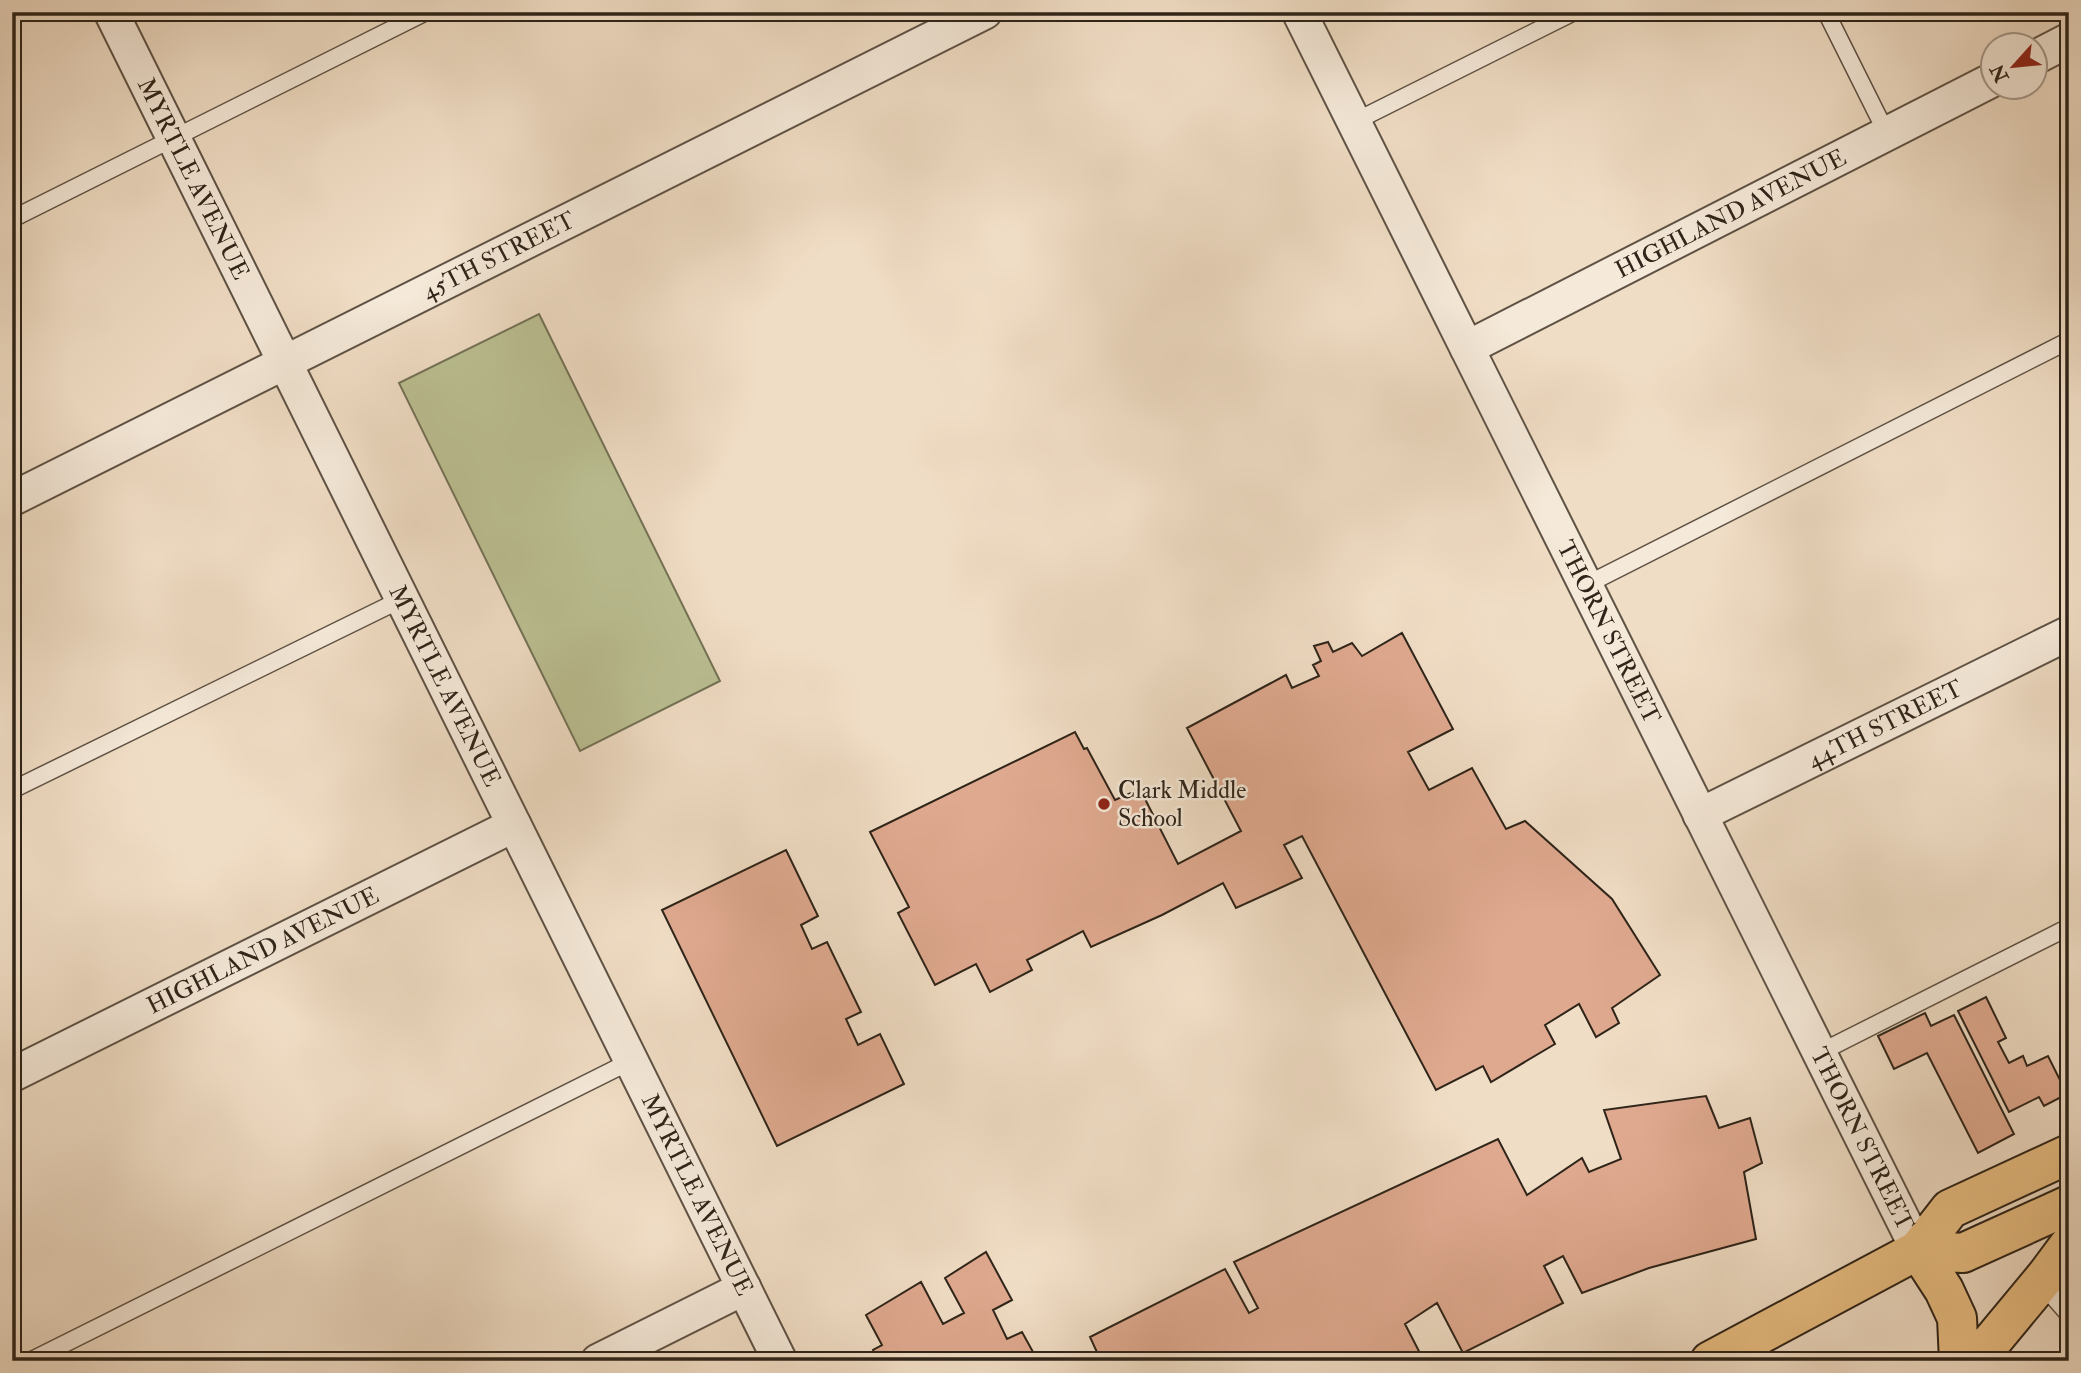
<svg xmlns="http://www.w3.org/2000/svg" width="2081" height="1373" font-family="'IM FELL Double Pica',serif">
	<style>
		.green { fill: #bbc093; stroke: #747256; stroke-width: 2 }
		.building { fill: #dfa98f; stroke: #2e2419; stroke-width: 2 }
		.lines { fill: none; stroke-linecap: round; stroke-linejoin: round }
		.service-casing { stroke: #5e5244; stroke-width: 19 }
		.minor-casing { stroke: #5e5244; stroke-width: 37 }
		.primary-casing { stroke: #2e2419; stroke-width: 42 }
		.service { stroke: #f5e9d9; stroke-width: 16 }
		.minor { stroke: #f5e9d9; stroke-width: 33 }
		.primary { stroke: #e8be82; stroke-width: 38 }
		.poi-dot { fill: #8f2418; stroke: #f5e9d9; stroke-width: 2.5 }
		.labels { text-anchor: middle; stroke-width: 5; stroke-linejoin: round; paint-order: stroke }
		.street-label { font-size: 24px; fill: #2e2419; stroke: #f5e9d9 }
		.poi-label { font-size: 24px; fill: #2e2419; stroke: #f5e9d9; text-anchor: start }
	</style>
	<rect width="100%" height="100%" fill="#f0ddc5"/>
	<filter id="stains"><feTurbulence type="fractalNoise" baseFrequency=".00286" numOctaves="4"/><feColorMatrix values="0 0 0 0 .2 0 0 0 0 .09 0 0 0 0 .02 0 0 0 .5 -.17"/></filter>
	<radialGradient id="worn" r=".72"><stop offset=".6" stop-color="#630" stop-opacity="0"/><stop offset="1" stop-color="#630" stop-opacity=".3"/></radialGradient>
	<path class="green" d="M539,314L720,681L580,751L399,383Z"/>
	<path class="building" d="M1402,633L1453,729L1408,752L1429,790L1472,768L1506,829L1525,821L1612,899L1660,975L1612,1008L1619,1023L1596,1037L1579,1004L1545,1025L1555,1044L1491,1082L1483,1066L1436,1090L1302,836L1284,845L1302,878L1236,908L1223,883L1162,915L1091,947L1083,931L1027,960L1032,970L990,992L976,964L935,985L898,913L909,907L870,832L1075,732L1084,749L1087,748L1115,800L1140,789L1178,864L1241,831L1187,728L1286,675L1292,688L1319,676L1313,665L1321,661L1314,646L1328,642L1333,652L1352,643L1362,656Z
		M786,850L818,916L801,925L812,949L827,942L861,1012L846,1019L858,1045L880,1034L904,1084L777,1146L662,910Z
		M1986,997L2006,1038L1998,1042L2009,1063L2023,1056L2027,1066L2048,1056L2067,1094L2044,1106L2039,1097L2009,1112L1958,1011Z
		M1925,1013L1931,1026L1954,1015L2014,1134L1978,1153L1927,1053L1894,1069L1878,1036Z
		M1706,1096L1719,1128L1750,1118L1762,1163L1744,1172L1756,1239L1649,1268L1582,1293L1563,1256L1544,1266L1563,1303L1463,1353L1437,1303L1405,1324L1424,1361H1101L1090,1337L1225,1269L1249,1313L1258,1308L1234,1262L1498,1139L1527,1195L1582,1158L1589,1172L1621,1159L1604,1110Z
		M986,1252L1012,1300L993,1310L1007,1339L1022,1332L1038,1361H878L873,1350L882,1345L866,1315L921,1282L943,1324L964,1313L945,1278Z"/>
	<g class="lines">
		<g class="service-casing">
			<path id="service" d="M1826,12L1887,134
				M1354,122L1574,12
				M12,219L426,12
				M1586,585L2064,343
				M12,790L402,599
				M1819,1053L2069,927
				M2047,1279L2055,1299L2069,1315
				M30,1361L631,1061"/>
		</g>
		<g class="minor-casing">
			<g id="minor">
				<path id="s1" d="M111,12L780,1361"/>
				<path id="s2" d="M1299,12L1918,1250"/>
				<path d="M2036,57L2069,40"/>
				<path id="s3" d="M1467,348L1994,79"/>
				<path id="s4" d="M12,499L985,12"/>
				<path id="s5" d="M1700,815L2069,633"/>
				<path id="s6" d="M12,1075L514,825"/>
				<path d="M598,1361L744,1288"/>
			</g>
		</g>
		<g class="primary-casing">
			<path id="primary" d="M1918,1250L1963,1253L2069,1205
				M1918,1250L1944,1290L1957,1318L1959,1361
				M1710,1361L1918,1250L1950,1209L2069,1154
				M1974,1361L1983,1352L2046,1276L2069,1245"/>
		</g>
		<use href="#service" class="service"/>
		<use href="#minor" class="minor"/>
		<use href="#primary" class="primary"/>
	</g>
	<circle class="poi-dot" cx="1104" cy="804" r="7"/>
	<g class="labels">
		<g class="street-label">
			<text dy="8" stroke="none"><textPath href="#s1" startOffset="186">MYRTLE AVENUE</textPath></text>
			<text dy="8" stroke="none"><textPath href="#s3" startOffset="296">HIGHLAND AVENUE</textPath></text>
			<text dy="8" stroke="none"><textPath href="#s4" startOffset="544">45TH STREET</textPath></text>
			<text dy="8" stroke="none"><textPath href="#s2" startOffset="693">THORN STREET</textPath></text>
			<text dy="8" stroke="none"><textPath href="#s1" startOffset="752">MYRTLE AVENUE</textPath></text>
			<text dy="8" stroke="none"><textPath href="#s5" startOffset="206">44TH STREET</textPath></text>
			<text dy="8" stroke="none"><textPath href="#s6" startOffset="280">HIGHLAND AVENUE</textPath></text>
			<text dy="8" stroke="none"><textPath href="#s2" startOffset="1260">THORN STREET</textPath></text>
			<text dy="8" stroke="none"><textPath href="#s1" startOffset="1320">MYRTLE AVENUE</textPath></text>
		</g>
		<g class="poi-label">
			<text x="1118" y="798">Clark Middle<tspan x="1118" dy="28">School</tspan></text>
		</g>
	</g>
	<rect width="2081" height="1373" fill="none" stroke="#f0ddc5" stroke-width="42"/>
	<rect x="14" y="14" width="2053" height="1345" fill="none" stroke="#2e2419" stroke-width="3.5"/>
	<rect x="21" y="21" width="2039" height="1331" fill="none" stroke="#2e2419" stroke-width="2"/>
	<g transform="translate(2014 66) rotate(243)"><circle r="33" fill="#f5e9d9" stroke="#a59a8c" stroke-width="2"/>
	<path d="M0-5L12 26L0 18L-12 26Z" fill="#8f2418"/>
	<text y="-10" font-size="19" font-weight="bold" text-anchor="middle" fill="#2e2419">N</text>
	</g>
	<rect width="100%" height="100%" filter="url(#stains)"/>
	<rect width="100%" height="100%" fill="url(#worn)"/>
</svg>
